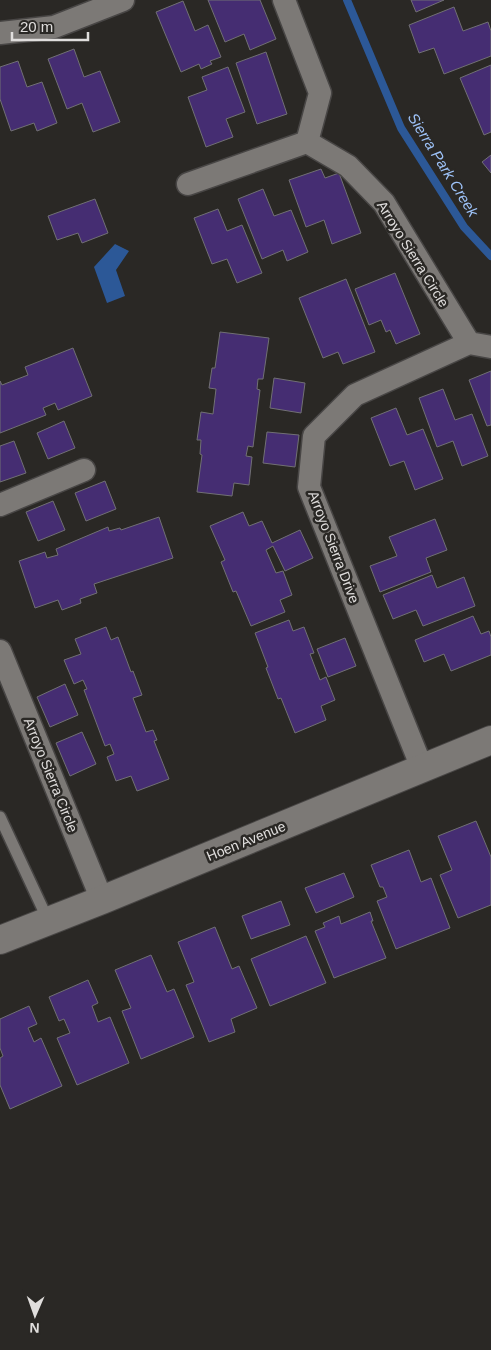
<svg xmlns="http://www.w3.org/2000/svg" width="491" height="1350" font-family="Helvetica,sans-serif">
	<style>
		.water { fill: #2c5897 }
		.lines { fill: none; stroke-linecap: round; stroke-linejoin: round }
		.stream { stroke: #2c5897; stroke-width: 8 }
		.building { fill: #452d72; stroke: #717074 }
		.service-casing { stroke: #484645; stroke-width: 14 }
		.minor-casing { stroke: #484645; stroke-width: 25 }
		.tertiary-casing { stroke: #484645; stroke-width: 30 }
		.service { stroke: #7c7976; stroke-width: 11 }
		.minor { stroke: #7c7976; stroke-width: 22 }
		.tertiary { stroke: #7c7976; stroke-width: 28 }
		.labels { text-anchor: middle; stroke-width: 5; stroke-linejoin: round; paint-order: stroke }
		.street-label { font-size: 14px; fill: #e0dedd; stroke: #2a2825 }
		.water-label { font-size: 15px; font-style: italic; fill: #9ec3f9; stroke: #2a2825 }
	</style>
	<rect width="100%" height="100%" fill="#2a2825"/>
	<path class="water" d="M115,244L129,251L116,270L125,296L107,303L94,267Z"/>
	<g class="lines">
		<path class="stream" d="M347,0L401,128L464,227L491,256"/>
	</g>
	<path class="building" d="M208,0H260L276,39L250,50L244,34L225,42Z
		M411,0H444L416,12Z
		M183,1L195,31L208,25L221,57L210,61L212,64L201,69L199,64L181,72L156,12Z
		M454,7L463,31L488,22L491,31V56L444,74L434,48L419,53L409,25Z
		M74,49L84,77L100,71L120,122L93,132L82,103L67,109L48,59Z
		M266,52L287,114L257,124L236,63Z
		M18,61L27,87L42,82L57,123L37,131L34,123L11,131L0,99V67Z
		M491,65V132L484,135L460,78Z
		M228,67L245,112L226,119L233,137L206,147L188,97L207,90L202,77Z
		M491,155V173L482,162Z
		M321,169L325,178L339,173L361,233L332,244L324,220L306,227L289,180Z
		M263,189L274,216L291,210L308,252L287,261L283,250L262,259L238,199Z
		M95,199L108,233L82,243L78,233L57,240L48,216Z
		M218,209L227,231L242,225L262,273L237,283L227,259L212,264L194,218Z
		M395,273L420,334L396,344L390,330L386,332L381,320L369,325L355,289Z
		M346,279L375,352L343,364L338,352L323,358L299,298Z
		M220,332L269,338L263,379H258L257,389L260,390L253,447L248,446L246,456L252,457L249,485L234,483L232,496L197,492L202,455L200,454L201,440H197L201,412L213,414L216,389L209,388L212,368H215Z
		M73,348L92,396L58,410L55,403L43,408L46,415L0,433V381L2,385L28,375L25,367Z
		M491,371V425L487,426L469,380Z
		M274,378L305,383L301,413L270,408Z
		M443,389L455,420L472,414L488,456L462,466L453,441L437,447L419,398Z
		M396,408L407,435L423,429L443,479L415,490L404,461L390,466L371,418Z
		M64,421L75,448L48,459L37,433Z
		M267,432L299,435L295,467L263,463Z
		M14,441L26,473L0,482V446Z
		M105,481L116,509L86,521L75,493Z
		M53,501L65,530L38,541L26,512Z
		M243,512L249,526L262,521L272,543L300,530L313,558L285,571L273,546L266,550L276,573L283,571L292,595L280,600L285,612L251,626L236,591L233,592L221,562L225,560L210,526Z
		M159,517L173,558L94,584L97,593L80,599L81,603L62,610L58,600L35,608L19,561L45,552L47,558L58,555L56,549L108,527L109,531L120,528L121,530Z
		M435,519L447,550L426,558L431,572L380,592L370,566L397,556L389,537Z
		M432,575L437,588L464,577L475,606L423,626L416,610L393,619L383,595Z
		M473,616L481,634L489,631L491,637V655L451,671L444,654L424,662L415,640Z
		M289,620L293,631L304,627L314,653L310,654L320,680L326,677L335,700L321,706L326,720L295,733L281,698L278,699L266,668L268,667L255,633Z
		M106,627L111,640L118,637L131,672L133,671L142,695L133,698L146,732L153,730L157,740L154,741L169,779L137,791L131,776L116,781L107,757L114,754L110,744L105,746L84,690L87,689L83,680L74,684L64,660L81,654L75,639Z
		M345,638L356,666L328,677L317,649Z
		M65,684L78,715L50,727L37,697Z
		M82,732L96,764L70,776L56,743Z
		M476,821L491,857V905L458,918L440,875L452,870L438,836Z
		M409,850L421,882L431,878L450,928L396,949L377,901L387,897L383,887H380L371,865Z
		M344,873L354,897L316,913L305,888Z
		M281,901L290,925L251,939L242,916Z
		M370,912L373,921H371L386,958L334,978L315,931L325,927L323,923L339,916L341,924Z
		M215,927L232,969L239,966L257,1008L231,1019L235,1032L209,1042L186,985L194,982L178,942Z
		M306,936L326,983L270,1006L251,959Z
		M151,955L167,992L174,989L194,1037L141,1059L122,1011L131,1008L115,970Z
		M88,980L98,1003L92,1006L98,1022L110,1017L129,1063L77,1085L57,1038L70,1033L64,1019L59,1021L49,997Z
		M29,1006L37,1024L28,1028L34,1042L41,1038L62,1086L10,1109L0,1085V1058L3,1056L0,1048V1019Z"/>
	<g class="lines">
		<g class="service-casing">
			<path id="service" d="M0,817L48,920"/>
		</g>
		<g class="minor-casing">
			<path id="minor" d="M284,0L320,93L307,142L348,166L384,203L469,343L491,347
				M0,33L54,27L123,0
				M188,184L307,142
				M0,505L84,470
				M0,651L102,900
				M422,768L309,487L314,436L355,395L469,343"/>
		</g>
		<g class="tertiary-casing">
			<path id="tertiary" d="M0,940L102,900L491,740"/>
		</g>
		<use href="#service" class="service"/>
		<use href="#minor" class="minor"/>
		<use href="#tertiary" class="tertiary"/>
	</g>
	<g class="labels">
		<g class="street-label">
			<text transform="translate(413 254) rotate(58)" y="5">Arroyo Sierra Circle</text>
			<text transform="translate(334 547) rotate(69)" y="5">Arroyo Sierra Drive</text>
			<text transform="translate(51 775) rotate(68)" y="5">Arroyo Sierra Circle</text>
			<text transform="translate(246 841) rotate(-22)" y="5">Hoen Avenue</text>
		</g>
		<g class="water-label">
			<text transform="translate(443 165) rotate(58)" y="5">Sierra Park Creek</text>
		</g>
	</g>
	<g transform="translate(35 1315) rotate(182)" stroke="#2a2825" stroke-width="4" paint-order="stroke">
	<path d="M0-4L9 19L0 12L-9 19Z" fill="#e0dedd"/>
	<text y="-8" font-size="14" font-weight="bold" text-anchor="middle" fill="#e0dedd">N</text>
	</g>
	<path d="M12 32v8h76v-8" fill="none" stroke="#e0dedd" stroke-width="2.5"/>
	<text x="20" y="32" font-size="15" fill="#e0dedd" stroke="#2a2825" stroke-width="4" paint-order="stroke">20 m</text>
</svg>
